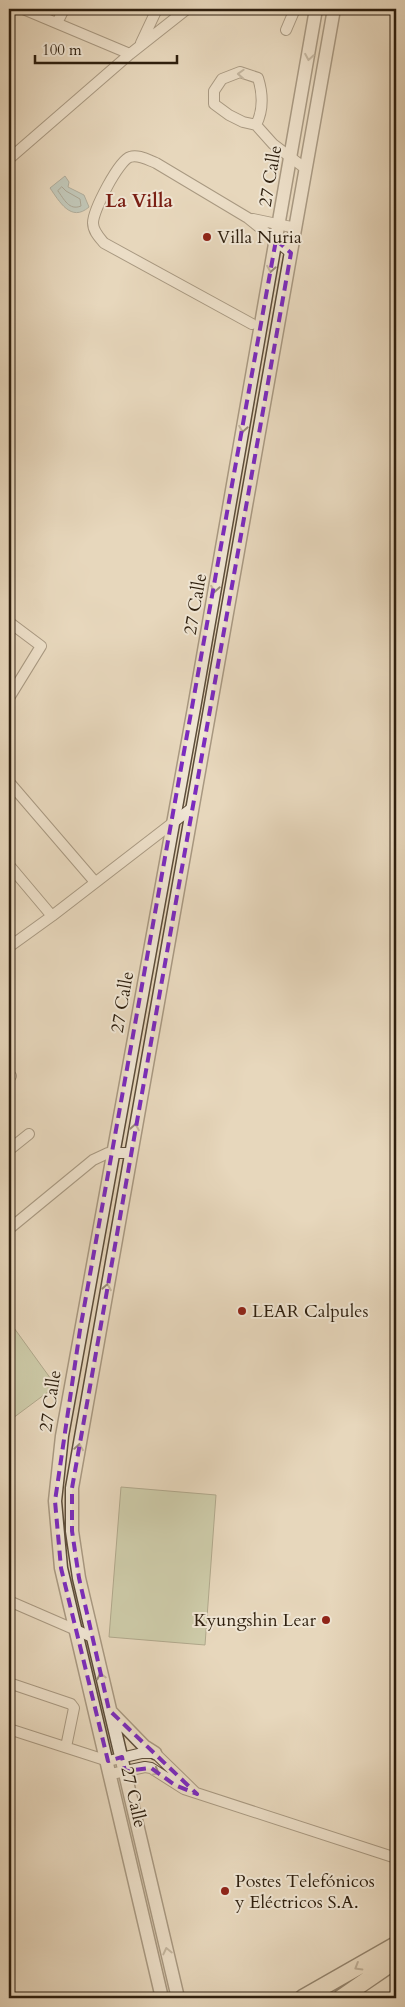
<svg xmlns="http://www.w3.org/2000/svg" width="405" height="2007" font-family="Cardo,serif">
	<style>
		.green { fill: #afbf95; stroke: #6e6f52 }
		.water { fill: #98b8b8; stroke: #6e7b74 }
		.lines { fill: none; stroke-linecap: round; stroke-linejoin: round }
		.shore { stroke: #636c63; stroke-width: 1 }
		.minor-casing { stroke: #5c4d3a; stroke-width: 12 }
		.tertiary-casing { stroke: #5c4d3a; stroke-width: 15 }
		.trunk-casing { stroke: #2e1f0e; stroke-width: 19 }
		.minor { stroke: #efe5d3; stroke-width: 10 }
		.tertiary { stroke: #efe5d3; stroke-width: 12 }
		.trunk { stroke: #e7d7bc; stroke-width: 16 }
		.oneway { stroke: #988c7a }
		.oneway2 { stroke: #8a7b65 }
		.marked { fill: none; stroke: #7b2cbf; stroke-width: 4; stroke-dasharray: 10 6; stroke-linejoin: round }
		.poi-dot { fill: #8f2418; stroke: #efe5d3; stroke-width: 2 }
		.labels { text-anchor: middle; stroke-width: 4; stroke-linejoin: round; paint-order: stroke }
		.street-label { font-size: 18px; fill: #2e1f0e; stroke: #efe5d3 }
		.poi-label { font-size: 18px; fill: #2e1f0e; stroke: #efe5d3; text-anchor: start }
		.neighbourhood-label { font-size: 19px; font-weight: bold; fill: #7a1f14; stroke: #efe5d3 }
	</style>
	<rect width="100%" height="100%" fill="#e7d7bc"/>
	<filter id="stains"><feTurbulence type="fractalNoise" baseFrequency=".004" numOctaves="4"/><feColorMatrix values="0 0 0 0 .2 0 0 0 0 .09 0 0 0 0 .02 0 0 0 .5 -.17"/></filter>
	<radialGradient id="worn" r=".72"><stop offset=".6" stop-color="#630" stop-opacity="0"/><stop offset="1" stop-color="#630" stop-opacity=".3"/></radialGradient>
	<path class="green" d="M9,1321L56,1386L9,1421Z
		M121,1487L216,1495L205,1645L109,1637Z"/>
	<path class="water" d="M65,176L69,182L68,187L84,195L89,207C71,223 59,201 50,188Z"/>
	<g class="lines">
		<path class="shore" d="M62,187L66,191L80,199L81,206C69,211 64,199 58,191Z"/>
		<g class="minor-casing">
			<path id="minor" d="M23,9L130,54
				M57,23L64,9
				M286,30L295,9
				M141,43L157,9
				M256,125C264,109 263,94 258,78L240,72L222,79L214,91V104L229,115L243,122L256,125L273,144L306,169
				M9,159L130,54L187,9
				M253,219L296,228
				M252,324L104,243C99,237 93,231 93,223C93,210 119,160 130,157C138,154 148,160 156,163L248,218L291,253
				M9,622L41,646L9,698
				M9,782L95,882
				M9,865L52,916
				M9,947L52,916L192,808
				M9,1078L11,1076
				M9,1150L29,1134
				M9,1229L93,1160L108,1153H130
				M9,1601L92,1637
				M9,1683L71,1704L74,1708L66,1747
				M9,1729L108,1761L142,1753H155L195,1792
				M111,1774L145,1767L151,1768L184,1789L396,1858"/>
		</g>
		<g class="tertiary-casing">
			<path id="tertiary" d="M111,1712L144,1746L155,1753
				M162,1998L61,1568L55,1501L62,1436L194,708L316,9
				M178,1998L79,1578L72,1531V1488L334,9"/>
		</g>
		<g class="trunk-casing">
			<path id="trunk" d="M303,1998L396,1945
				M341,1998L396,1960
				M371,1998L396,1981"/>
		</g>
		<use href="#minor" class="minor"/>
		<use href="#tertiary" class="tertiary"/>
		<use href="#trunk" class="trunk"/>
	</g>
	<defs><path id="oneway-chevron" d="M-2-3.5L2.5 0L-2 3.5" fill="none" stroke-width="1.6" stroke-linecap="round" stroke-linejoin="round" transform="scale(1.25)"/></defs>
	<g class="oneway">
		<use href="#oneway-chevron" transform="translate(309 57) rotate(100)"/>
		<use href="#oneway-chevron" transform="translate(241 74) rotate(-178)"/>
		<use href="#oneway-chevron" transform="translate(271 269) rotate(100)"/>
		<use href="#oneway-chevron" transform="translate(243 429) rotate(100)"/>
		<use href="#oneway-chevron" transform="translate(215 589) rotate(100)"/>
		<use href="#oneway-chevron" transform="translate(135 1127) rotate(-80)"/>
		<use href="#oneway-chevron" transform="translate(107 1287) rotate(-80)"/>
		<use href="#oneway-chevron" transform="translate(79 1447) rotate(-81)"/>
		<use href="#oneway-chevron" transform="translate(101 1676) rotate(-103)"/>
		<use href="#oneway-chevron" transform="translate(156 1772) rotate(29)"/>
		<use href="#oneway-chevron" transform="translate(167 1951) rotate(-103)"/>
	</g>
	<use class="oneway2" href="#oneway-chevron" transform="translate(358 1967) rotate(149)"/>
	<path d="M0 0H405V2007H0ZM276,240L291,253L72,1488V1531L79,1578L109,1710L197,1794L175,1785L151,1768L125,1771L122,1757L108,1761L61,1568L55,1501L80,1330Z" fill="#e7d7bc" fill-opacity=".55" fill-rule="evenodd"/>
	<path class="marked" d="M276,240L291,253L72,1488V1531L79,1578L109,1710L197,1794L175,1785L151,1768L125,1771L122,1757L108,1761L61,1568L55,1501L80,1330Z"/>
	<g class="poi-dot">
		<circle cx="207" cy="237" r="5"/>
		<circle cx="242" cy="1311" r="5"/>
		<circle cx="326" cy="1620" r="5"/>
		<circle cx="225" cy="1891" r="5"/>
	</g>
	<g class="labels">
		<g class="street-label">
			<text transform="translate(270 176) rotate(-80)" y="6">27 Calle</text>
			<text transform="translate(195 604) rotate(-80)" y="6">27 Calle</text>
			<text transform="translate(122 1002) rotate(-80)" y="6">27 Calle</text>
			<text transform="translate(50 1401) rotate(-81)" y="6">27 Calle</text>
			<text transform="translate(134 1797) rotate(77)" y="6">27 Calle</text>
		</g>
		<g class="poi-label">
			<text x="217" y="243">Villa Nuria</text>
			<text x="252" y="1317">LEAR Calpules</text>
			<text x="316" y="1626" text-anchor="end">Kyungshin Lear</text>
			<text x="235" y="1887">Postes Telefónicos<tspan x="235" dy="21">y Eléctricos S.A.</tspan></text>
		</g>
		<g class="neighbourhood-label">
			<text x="139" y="207">La Villa</text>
		</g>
	</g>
	<rect width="405" height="2007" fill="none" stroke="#e7d7bc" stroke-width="30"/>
	<rect x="10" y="10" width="385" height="1987" fill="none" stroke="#2e1f0e" stroke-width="2.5"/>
	<rect x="15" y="15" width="375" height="1977" fill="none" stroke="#2e1f0e"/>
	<path d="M35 55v8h142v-8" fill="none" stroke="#2e1f0e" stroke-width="2.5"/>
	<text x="42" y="55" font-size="15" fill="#2e1f0e" stroke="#efe5d3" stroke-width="4" paint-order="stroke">100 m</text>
	<rect width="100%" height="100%" filter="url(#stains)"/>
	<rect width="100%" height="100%" fill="url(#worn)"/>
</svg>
